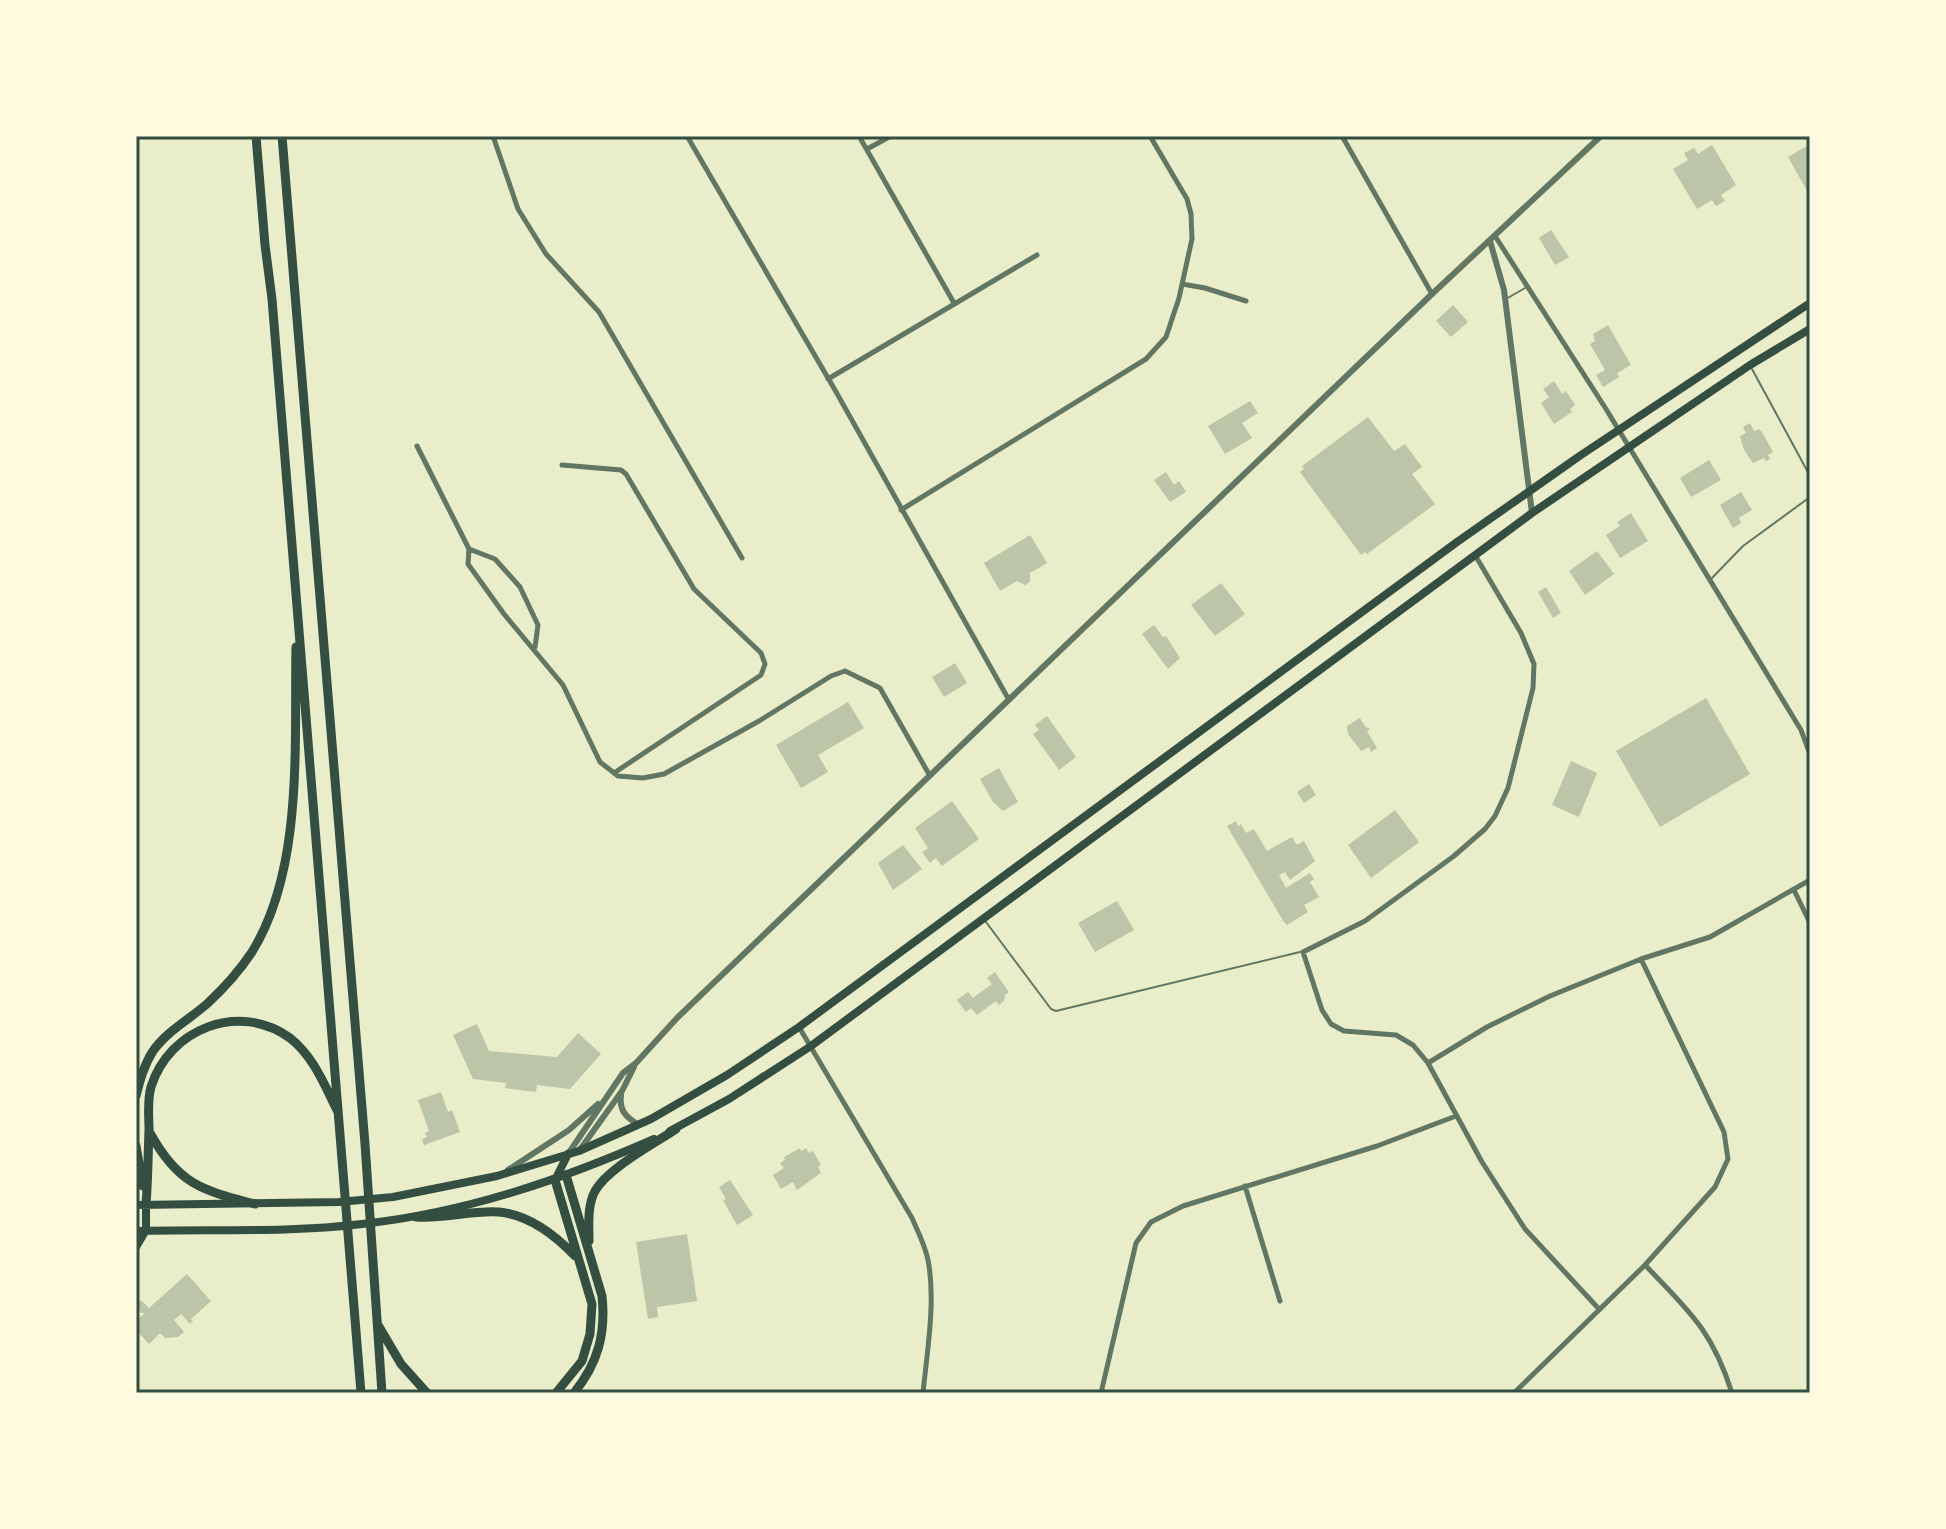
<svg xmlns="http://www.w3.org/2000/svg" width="1946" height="1529" font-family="'Space Grotesk',sans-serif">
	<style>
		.building { fill: #bcc5a7 }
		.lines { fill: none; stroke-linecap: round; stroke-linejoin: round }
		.service { stroke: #617663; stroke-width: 2 }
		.minor { stroke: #617663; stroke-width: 5 }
		.tertiary { stroke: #617663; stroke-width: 6 }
		.secondary { stroke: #344e41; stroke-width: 7 }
		.primary { stroke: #344e41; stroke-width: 8 }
		.motorway { stroke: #344e41; stroke-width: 9 }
		.neatline { fill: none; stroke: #344e41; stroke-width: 3 }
	</style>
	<rect width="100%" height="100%" fill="#e9edc9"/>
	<path class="building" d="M1810,144V196L1788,157Z
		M1712,145L1736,185L1721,195L1725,201L1716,206L1712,200L1697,209L1673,169L1688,160L1684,153L1694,148L1698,154Z
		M1551,230L1569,257L1555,265L1539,238Z
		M1453,305L1468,322L1451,337L1436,321Z
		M1608,325L1631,365L1617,373L1619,377L1603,387L1596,375L1605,370L1590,344L1595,341L1593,334Z
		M1554,381L1562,394L1566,391L1575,405L1570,409L1572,412L1554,424L1541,403L1549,397L1543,389Z
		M1250,401L1258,413L1242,423L1252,438L1225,454L1208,426Z
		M1368,417L1394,451L1405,444L1422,467L1412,474L1435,504L1367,554L1365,552L1361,555L1300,472L1304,469L1302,466Z
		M1750,423L1754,431L1759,429L1762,432L1773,452L1768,455L1770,459L1766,461L1764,458L1753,463L1744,450L1740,436L1746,433L1743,427Z
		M1709,460L1721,480L1691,497L1680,478Z
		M1166,472L1174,485L1179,481L1186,492L1170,502L1154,480Z
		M1741,492L1752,510L1739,518L1741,523L1733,528L1720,505Z
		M1631,513L1648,541L1620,558L1606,535L1620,526L1617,522Z
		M1030,535L1047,563L1030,573V582L1025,585L1017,581L1000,591L984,563Z
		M1597,551L1614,574L1585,595L1569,571Z
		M1221,583L1245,614L1215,636L1191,605Z
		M1546,587L1561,613L1553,618L1538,592Z
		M1154,625L1163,637L1166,636L1180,658L1168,669L1142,634Z
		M955,663L967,683L944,697L932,677Z
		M1706,698L1750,774L1660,827L1616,751Z
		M848,702L864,728L818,755L828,772L801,788L776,745Z
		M1047,716L1076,757L1059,770L1033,734L1039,730L1035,725Z
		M1360,718L1366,728L1368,727L1370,730L1367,731L1377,748L1371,752L1369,747L1361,751L1348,734L1347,726Z
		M1571,761L1597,773L1579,817L1552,805Z
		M999,768L1018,802L1003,811L993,802L980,779Z
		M1309,784L1316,795L1304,803L1297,792Z
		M952,801L979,839L942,866L936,858L930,863L922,852L928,848L915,828Z
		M1395,810L1419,842L1371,878L1348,845Z
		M1236,821L1238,826L1241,824L1246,833L1254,829L1267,851L1292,837L1297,845L1304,841L1315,861L1290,880L1285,872L1279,875L1286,888L1310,873L1314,879L1310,882L1319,897L1304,905L1308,912L1287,925L1284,922L1227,826Z
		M903,845L922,869L893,890L878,863Z
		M1117,901L1134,930L1095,952L1078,923Z
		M995,972L1009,992L1005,995L1004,1001L999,1005L996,1001L977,1015L971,1008L966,1012L957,1000L968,992L973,998L992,984L987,978Z
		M477,1024L489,1051L557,1057L578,1033L601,1054L570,1089L537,1085L536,1092L505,1088L506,1083L473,1079L453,1035Z
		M441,1092L448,1112L452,1110L460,1132L424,1145L422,1139L427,1137L425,1133L429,1131L418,1100Z
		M800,1148L801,1151L806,1148L809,1153L813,1151L821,1165L818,1167L821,1173L797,1190L793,1182L781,1189L773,1175L784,1168L780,1163L785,1160L784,1157Z
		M730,1180L753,1215L737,1225L723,1200L726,1199L719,1187Z
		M687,1234L697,1301L657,1307L658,1317L648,1319L636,1242Z
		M187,1274L211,1301L191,1319L193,1321L190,1324L181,1314L174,1320L184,1332L178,1337L165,1338L160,1333L149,1344L139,1333L136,1335V1321L145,1313H141L136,1304L141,1300L149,1308Z"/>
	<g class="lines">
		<path class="service" d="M1506,299L1525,288
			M1752,369L1810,476
			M1711,579L1743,546L1810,497
			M986,922L1051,1009L1056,1011L1300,952"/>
		<path class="minor" d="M493,136L518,209L546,254L599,312L742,558
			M687,136L835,390L1009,700
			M859,136L954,303
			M1342,136L1432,294
			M867,149L891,136
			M1495,236L1606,409L1801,730L1810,754
			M1182,284L1205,288L1246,301
			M828,379L1037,255
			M417,446L469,549L468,564L504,614L563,685L600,762L618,776L643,778L664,774L759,721L831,676L845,671L880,688L930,776
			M562,465L621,470L626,474L694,589L761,653L765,664L761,675L614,773
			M901,510L1146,359L1166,337L1179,298L1192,239L1191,214L1187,199L1150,136
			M469,549L495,559L520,587L538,625L535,647
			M1475,555L1521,633L1534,664L1533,688L1508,788L1495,816L1485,829L1454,856L1365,921L1303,952L1322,1010L1331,1024L1344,1031L1396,1035L1413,1045L1428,1063L1482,1162L1525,1229L1599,1309
			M1794,890L1810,923
			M799,1027L912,1218C918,1232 925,1245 928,1260C936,1300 927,1352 923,1393
			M1428,1063L1487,1027L1550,996L1641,959L1710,937L1810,880
			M1245,1186L1280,1301
			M1645,1265C1689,1311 1712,1330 1732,1393
			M1101,1393L1136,1243L1151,1222L1183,1206L1377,1146L1456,1116
			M1514,1393L1645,1265L1715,1187L1728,1159L1724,1132L1641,959"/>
		<path class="tertiary" d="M1490,241L1504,290L1532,513
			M621,1095C619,1110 625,1116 637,1124
			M579,1151L622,1091L634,1067
			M568,1154L623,1073L636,1063L677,1018L1432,294L1601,136
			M508,1170L569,1130L598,1104"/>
		<path class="secondary" d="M136,1248L146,1231"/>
		<path class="primary" d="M670,1131L729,1099L811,1046L1532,513L1750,365L1810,329
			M555,1180L568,1154
			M146,1204V1231
			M136,1205L339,1202L393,1197L497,1176L579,1151L651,1119L727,1075L799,1027L1457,542L1581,455L1810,303
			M136,1231C211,1229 287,1233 362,1224C464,1213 561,1180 654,1139"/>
		<path class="motorway" d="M256,136L265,245L272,299L361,1393
			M282,136L365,1144L382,1393
			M136,1096C140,1080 144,1065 153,1051C167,1031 190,1019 208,1003C224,988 240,970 252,952C304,868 294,743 296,647
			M150,1133C178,1184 201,1190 255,1204
			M136,1146L143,1186
			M566,1175L602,1296C606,1334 598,1363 574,1393
			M555,1180L592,1304L590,1334L582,1361L556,1393
			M146,1204C148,1180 148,1155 149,1130C149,1116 147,1101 151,1087C169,1029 239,1001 290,1038C313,1056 324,1084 337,1110
			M416,1217C444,1219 472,1210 499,1212C529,1215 555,1235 575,1256
			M589,1241C589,1225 587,1206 595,1191C608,1168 654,1144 676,1129
			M378,1325L401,1364L427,1393"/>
	</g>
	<rect width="1946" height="1529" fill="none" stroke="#fefae0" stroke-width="276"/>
	<rect x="138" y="138" width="1670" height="1253" class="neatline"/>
</svg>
